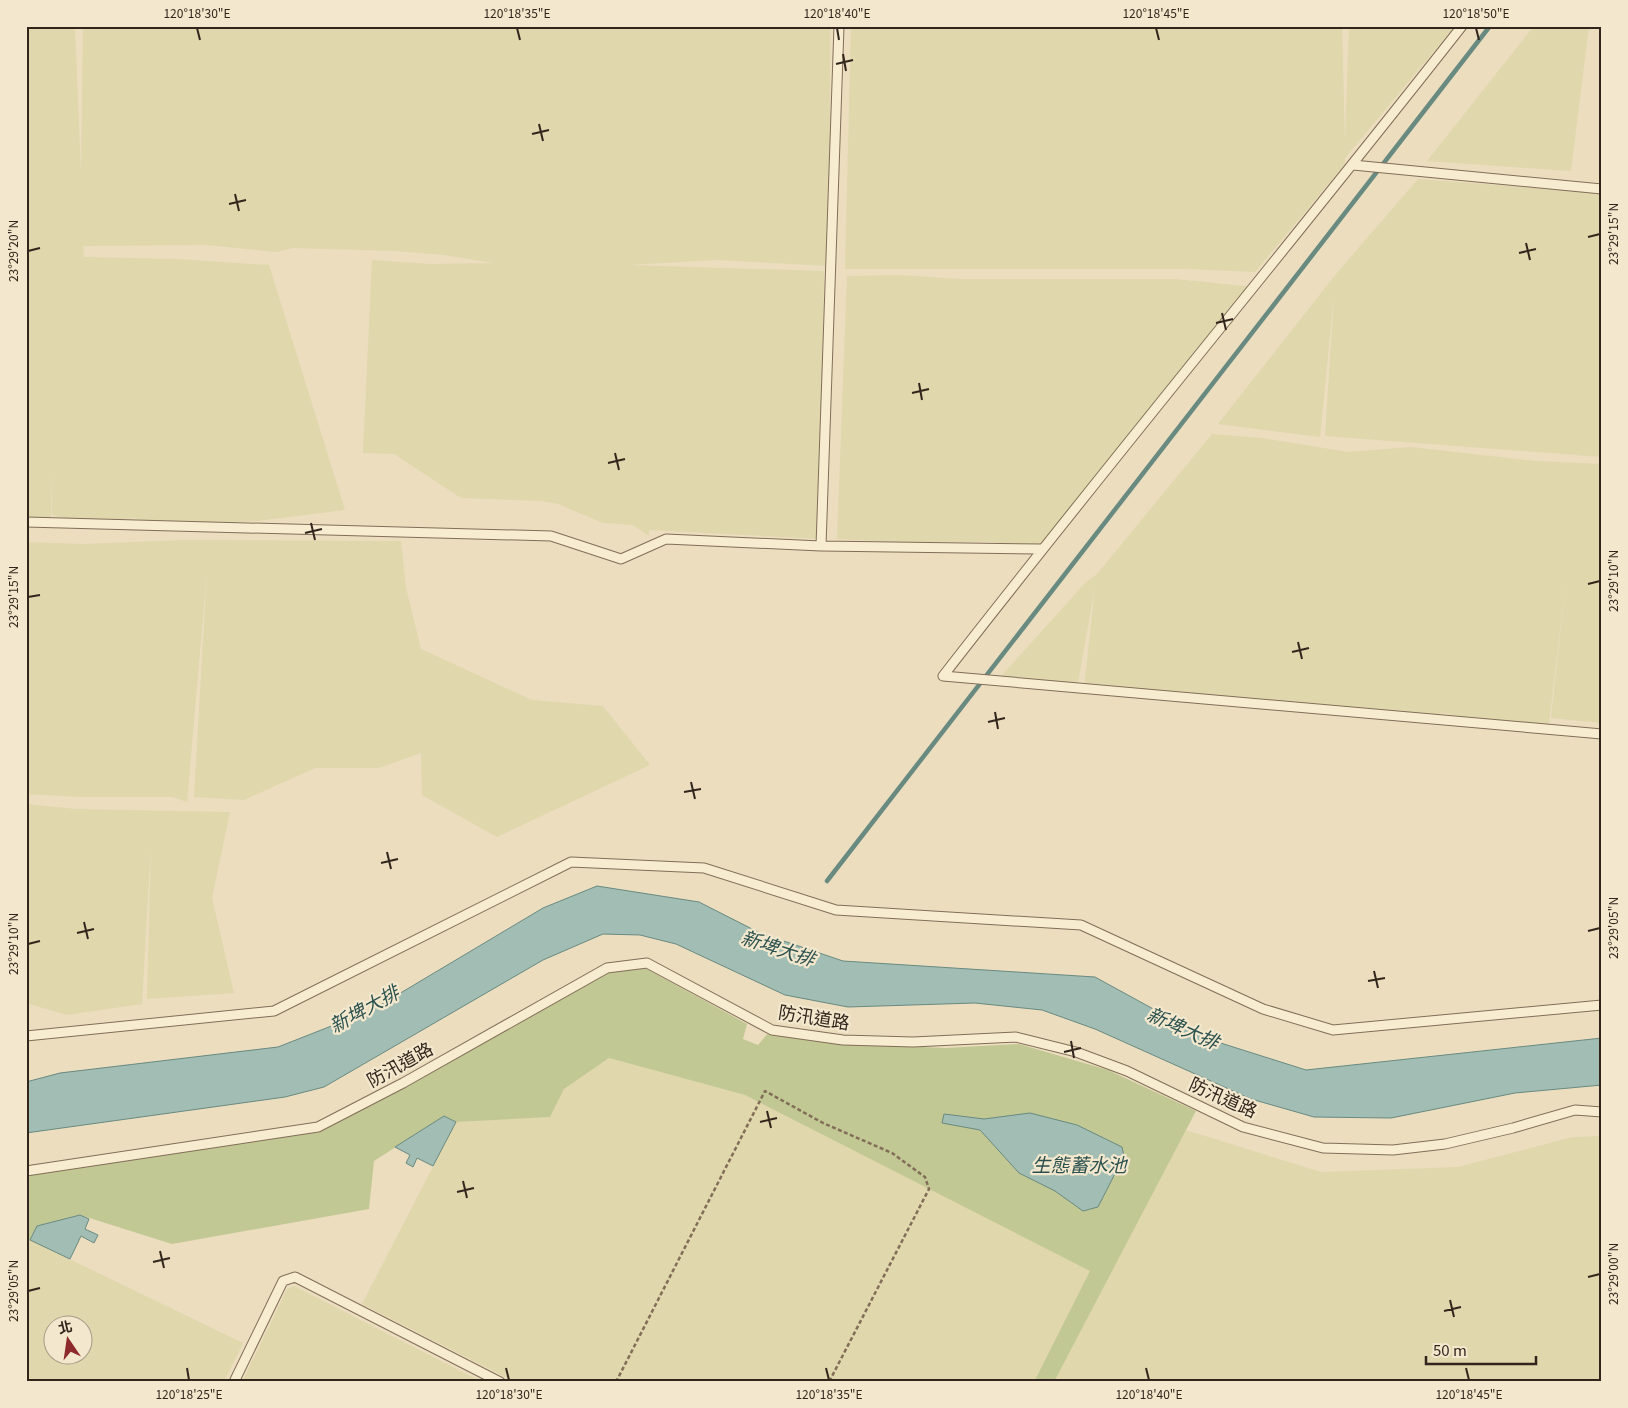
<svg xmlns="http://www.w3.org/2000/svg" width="1628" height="1408" font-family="Georgia,'Noto Sans TC',serif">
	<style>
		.farmland { fill: #e0d7ac; fill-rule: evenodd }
		.green { fill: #c2c893 }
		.water { fill: #a1bdb4; stroke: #698a81 }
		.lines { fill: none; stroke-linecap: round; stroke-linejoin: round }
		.stream { stroke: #698a81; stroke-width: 4.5 }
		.lane-casing { stroke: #826e58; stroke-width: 11 }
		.path { stroke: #826e58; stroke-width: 2.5; stroke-dasharray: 4 2.5; stroke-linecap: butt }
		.lane { stroke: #f7ebd0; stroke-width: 9 }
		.ticks { fill: none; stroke: #32261c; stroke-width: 2 }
		.labels { text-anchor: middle; stroke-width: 4.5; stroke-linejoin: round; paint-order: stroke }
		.street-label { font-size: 18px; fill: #32261c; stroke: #f3e8cd }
		.water-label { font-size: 19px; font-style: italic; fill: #2b514f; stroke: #f3e8cd }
		.neatline { fill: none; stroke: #32261c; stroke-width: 2 }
		.ticks-label { font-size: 12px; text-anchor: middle; fill: #32261c }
	</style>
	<rect width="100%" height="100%" fill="#ebddbe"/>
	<path class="farmland" d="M26,26H75L81,174L83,26H830V266L717,260L628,265L824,271L821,539L649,530V536L633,525L603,523L558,504L542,501L461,498L394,454L363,453L372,260L430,264L493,263L445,255L395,251L293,248L276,252L206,245L83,246L84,257L179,259L269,265L345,510L257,521L167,526L134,518L79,523L52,515V462L51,523L26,518Z
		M851,26H1342L1345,143L1349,26H1455L1345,158V164L1255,272L1186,269H845Z
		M1534,26H1589L1571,171L1427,161Z
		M1418,179L1602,193V457L1325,436L1334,296L1320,437L1218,424L1336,274Z
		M900,275L960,279H1175L1254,287L1178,381L1110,457V465L1042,549L994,542H895L837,539L847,276Z
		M1212,434L1262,438L1348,452L1411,447L1536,461L1602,464V723L1551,718L1567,571L1549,724L1501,725L1444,713L1415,718L1377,709L1309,708L1084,689L1095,587L1077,688L997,681L1085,583L1097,574Z
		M183,540L401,541L406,588L421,649L532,700L603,706L650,765L497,837L422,795L421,753L379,768H315L244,800L194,797L207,571L187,802L173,797H81L26,794V542L84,544Z
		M26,804L76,809L230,812L212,898L234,993L147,999L151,845L142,1004L67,1015L26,1003Z
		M609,1058L745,1095L1091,1271L1034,1382H515L362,1304L456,1122L550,1117L564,1089Z
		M1186,1130L1321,1172L1458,1167L1573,1137L1602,1136V1382H1054Z
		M30,1240L243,1343L224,1382H26V1248ZM52,1326H82V1356H52Z
		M294,1286L482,1382H242L287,1289Z"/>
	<path class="green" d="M645,968L747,1024L743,1039L758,1045L769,1032L855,1044L946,1048L1019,1044L1108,1070L1196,1111L1054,1382H1034L1090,1271L745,1095L609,1058L564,1089L550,1117L456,1122L444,1116L374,1161L369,1209L172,1244L80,1215L37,1226L26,1248V1176L318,1132L610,971Z"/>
	<path class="water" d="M597,886L699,902L760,933L843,961L1095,977L1208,1039L1306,1070L1602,1038V1085L1515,1093L1391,1118L1314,1117L1251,1099L1095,1029L1042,1010L975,1003L848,1007L785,995L676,944L640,935L603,934L543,960L324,1087L285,1097L26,1133V1082L60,1073L278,1047L372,1010L543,908Z
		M1030,1113L1077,1125L1122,1147L1124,1156L1098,1207L1083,1211L1055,1191L1019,1173L980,1130L942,1123L944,1114L984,1119Z
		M444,1116L456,1122L433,1166L417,1158L413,1167L406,1163L410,1155L395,1147Z
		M80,1215L89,1219L85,1229L98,1235L94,1243L81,1236L70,1259L30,1240L37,1226Z"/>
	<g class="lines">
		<path class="stream" d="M827,881L1490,26"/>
		<g class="lane-casing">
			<path id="lane" d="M1353,165L1602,189
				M26,522L551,536L621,559L666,539L821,546L1042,549
				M821,546L839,26
				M943,676C1113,457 1291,244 1462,26
				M943,676L1602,734
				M26,1036L274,1011L571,862L704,868L836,910L1081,925L1263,1009L1333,1030L1602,1005
				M26,1171L318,1127L403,1083L607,968L647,963L772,1030L843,1040L913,1042L1016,1037L1076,1052L1127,1071L1243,1127L1323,1148L1393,1150L1445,1144L1513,1128L1575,1110L1602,1112
				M234,1382L283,1281L295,1277L500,1382"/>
		</g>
		<path class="path" d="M616,1382L765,1091L823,1123L892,1153L925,1177L929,1189L829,1382"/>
		<use href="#lane" class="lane"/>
	</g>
	<path class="ticks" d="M197,28L200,40M517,28L520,40M837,28L839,40M1156,28L1159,40M1476,28L1479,40M843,54L846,71M836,64L853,60M539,124L543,141M532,134L549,130M235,194L239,211M229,204L246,200M1588,237L1600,234M1526,243L1530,260M28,251L40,248M1519,253L1536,249M1222,313L1226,330M1216,323L1233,319M919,383L922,400M912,393L929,389M615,453L619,470M608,463L625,459M311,523L315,540M305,533L322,529M1588,584L1600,581M28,597L40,595M1298,642L1302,659M1292,652L1309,648M995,712L998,729M988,722L1005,718M691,782L695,799M684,792L701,789M387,852L391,869M381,863L398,859M84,922L88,939M1588,931L1600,928M77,933L94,929M28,944L40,941M1374,971L1378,988M1368,981L1385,978M1071,1041L1074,1058M1064,1052L1081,1048M767,1111L771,1128M760,1122L777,1118M463,1181L467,1198M457,1192L474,1188M160,1251L164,1268M153,1262L170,1258M1588,1277L1600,1274M28,1291L40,1288M1450,1300L1454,1317M1444,1311L1461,1307M187,1368L189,1380M506,1368L509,1380M826,1368L829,1380M1146,1368L1149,1380M1466,1368L1469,1380"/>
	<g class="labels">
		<g class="street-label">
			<text transform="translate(814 1018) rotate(9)" y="6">防汛道路</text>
			<text transform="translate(400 1065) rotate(-29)" y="6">防汛道路</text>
			<text transform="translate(1223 1098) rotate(24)" y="6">防汛道路</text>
		</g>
		<g class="water-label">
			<text transform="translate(778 948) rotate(18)" y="7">新埤大排</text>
			<text transform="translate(364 1009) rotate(-29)" y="7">新埤大排</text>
			<text transform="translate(1183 1028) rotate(24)" y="7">新埤大排</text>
			<text x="1079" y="1172">生態蓄水池</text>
		</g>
	</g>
	<rect width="1628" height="1408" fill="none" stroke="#f3e8cd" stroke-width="55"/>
	<g transform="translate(68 1340) rotate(347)"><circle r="24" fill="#f3e8cd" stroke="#a69a86"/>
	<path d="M0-4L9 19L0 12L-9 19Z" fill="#8e2a2c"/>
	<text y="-8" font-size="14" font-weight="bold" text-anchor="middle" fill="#32261c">北</text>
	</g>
	<path d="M1426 1356v8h110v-8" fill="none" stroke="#32261c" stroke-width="2.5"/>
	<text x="1433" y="1356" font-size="15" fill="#32261c" stroke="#f3e8cd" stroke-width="4" paint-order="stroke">50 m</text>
	<rect x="28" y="28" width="1572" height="1352" class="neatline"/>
	<g class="ticks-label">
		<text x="197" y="18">120°18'30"E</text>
		<text x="517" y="18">120°18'35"E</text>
		<text x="837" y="18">120°18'40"E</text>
		<text x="1156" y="18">120°18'45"E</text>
		<text x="1476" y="18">120°18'50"E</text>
		<text transform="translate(1614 234) rotate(-90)" y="4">23°29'15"N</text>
		<text transform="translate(14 251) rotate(-90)" y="4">23°29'20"N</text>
		<text transform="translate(1614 581) rotate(-90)" y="4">23°29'10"N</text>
		<text transform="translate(14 597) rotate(-90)" y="4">23°29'15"N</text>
		<text transform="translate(1614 928) rotate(-90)" y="4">23°29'05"N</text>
		<text transform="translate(14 944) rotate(-90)" y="4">23°29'10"N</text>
		<text transform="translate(1614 1274) rotate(-90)" y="4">23°29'00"N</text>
		<text transform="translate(14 1291) rotate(-90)" y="4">23°29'05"N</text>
		<text x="189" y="1399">120°18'25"E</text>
		<text x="509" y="1399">120°18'30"E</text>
		<text x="829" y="1399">120°18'35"E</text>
		<text x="1149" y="1399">120°18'40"E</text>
		<text x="1469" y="1399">120°18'45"E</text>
	</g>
</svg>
